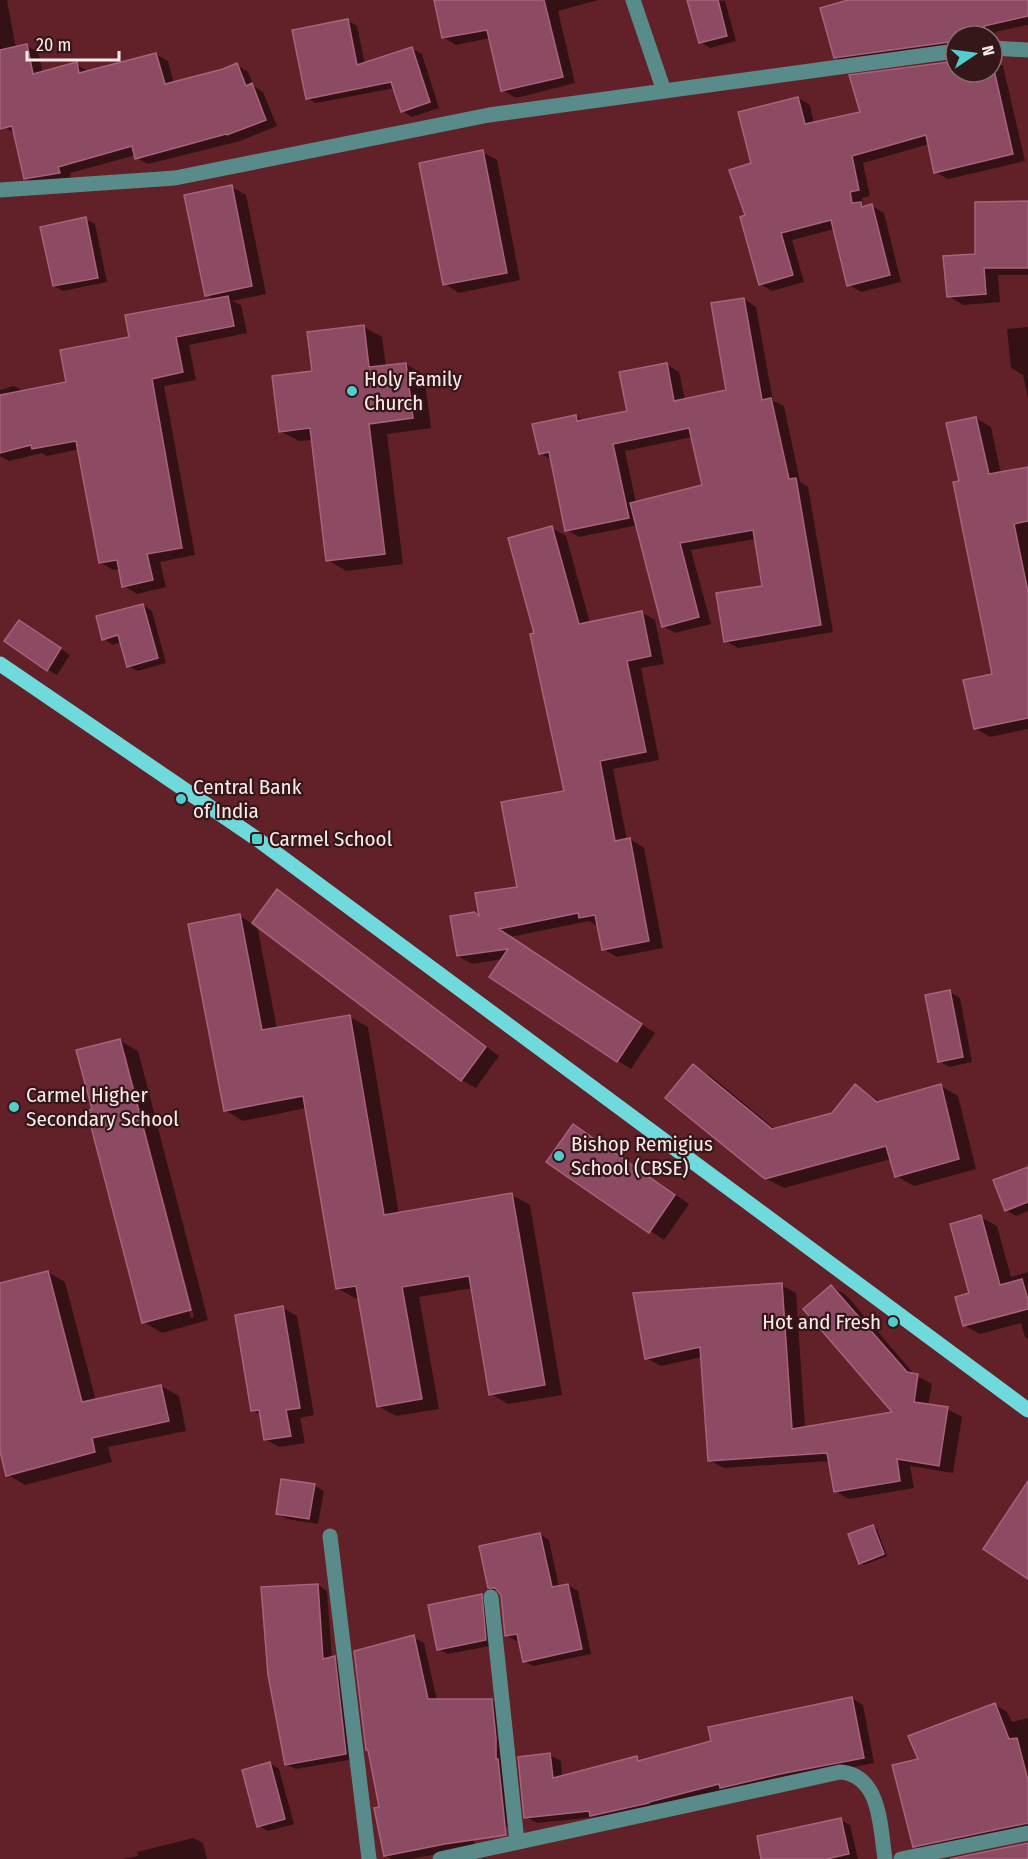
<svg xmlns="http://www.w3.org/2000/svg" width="1028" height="1859" font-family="'Fira Sans Condensed',sans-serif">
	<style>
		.shadow { fill: #0007; fill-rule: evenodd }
		.building { fill: #8d4a63; stroke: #a8637c; stroke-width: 1.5 }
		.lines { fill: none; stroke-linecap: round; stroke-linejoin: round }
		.minor { stroke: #5a8b8b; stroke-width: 15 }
		.major { stroke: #6fdadc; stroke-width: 15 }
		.poi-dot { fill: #52cdcf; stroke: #351719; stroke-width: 2 }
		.labels { text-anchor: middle; stroke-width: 4.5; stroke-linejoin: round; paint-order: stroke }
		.poi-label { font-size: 21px; fill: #fcebeb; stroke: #351719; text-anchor: start }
	</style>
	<rect width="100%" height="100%" fill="#622128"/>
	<path class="shadow" d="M0,0H7L16,48L27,46L38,52L43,73L76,64L88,71L156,54L168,61L174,84L237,65L248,72L254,86L263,92L277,126L240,141L148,164L137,158L136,155L70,173L71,180L37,184L25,178L16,134L4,127L0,109Z
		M436,0H598L558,11L575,83L516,98L503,90L490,38L456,45L443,37Z
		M699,0L725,1L736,41L710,48L701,42Z
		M853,0H1028V25L995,32L999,47L994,54L995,60L1003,66L1025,161L948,179L935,172L929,144L863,163L870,196L862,198L863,205L866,207L872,206L884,213L901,282L861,292L849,285L834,229L792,240L804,282L772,291L760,284L747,216L752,164L798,98L810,105L814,124L862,113L956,62V72H992V36H956V49L848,64L835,57Z
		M347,20L357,26L365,64L412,49L422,54L439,108L412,117L402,111L395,88L316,103L307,98Z
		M482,152L497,160L520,280L459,293L445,284Z
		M232,187L246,195L266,294L232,301L241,305L247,333L189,345L196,380L164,386L195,555L160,562L166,587L137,594L124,586L120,569L113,570L100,562L80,449L47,456L42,453L9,461L0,456V390L14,386L25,392L67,383L131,338L215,300L206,295Z
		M1028,203V275H998L1000,302L963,305L948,296L977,255Z
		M85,219L95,224L107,282L63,291L54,286Z
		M744,299L756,307L773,401L784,406L800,482L808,487L833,632L738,648L725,641L764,587L756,539L691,550L711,624L675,633L663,626L638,525L579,537L567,530L552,460L540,453L576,416L585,421L628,412L666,364L679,372L685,400L728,391ZM692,437L703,486L636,503L625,451Z
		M364,327L382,337L386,367L406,364L424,375L431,428L387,434L403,564L346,571L328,560L313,440L299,441L280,431L314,373Z
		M1028,327V398L1023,375L1011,368L1007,329Z
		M976,418L991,427L1001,474L1028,468V729L990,737L975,728L994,676L960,482Z
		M552,528L566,536L590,623L641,612L655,620L664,664L641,668L659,760L613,769L627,840L630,839L644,848L663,948L617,957L603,949L599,924L595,925L589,921L510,937L655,1033L631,1069L618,1061L503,959L472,964L458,956L481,918L519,888L566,792L535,634Z
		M143,605L152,611L166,663L138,671L128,666L121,642L113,645L104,639Z
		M29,627L70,655L57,675L47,669Z
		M277,891L291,899L499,1056L476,1088L462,1080L257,925L277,1029L350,1017L368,1027L399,1214L512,1195L530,1205L562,1395L508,1404L491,1394L473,1288L419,1297L439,1409L396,1416L378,1406L359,1298H355L337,1288L306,1108L243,1121L225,1110L240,916L253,924Z
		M950,992L960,998L972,1062L949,1067L939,1061Z
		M119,1040L138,1051L208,1320L162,1333L144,1322L94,1110ZM122,1053H125L194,1317L191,1318Z
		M693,1066L711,1076L776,1130L833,1114L855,1086L881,1102L941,1086L958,1096L976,1169L914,1186L896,1176L891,1159L784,1188L765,1178Z
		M587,1134L689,1204L664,1240L548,1162Z
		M1028,1169V1211L1016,1216L1006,1210Z
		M981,1217L997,1226L1011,1277L1028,1272V1339L1025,1337L1021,1323L980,1334L964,1325L971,1294Z
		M48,1272L65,1282L96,1401L161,1386L179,1396L186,1431L108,1447L112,1462L25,1485L8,1475L0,1424V1285Z
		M781,1285L796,1293L805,1428L895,1413L832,1287L846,1295L915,1375L932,1384L928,1406L947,1409L962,1417L953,1473L910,1466L914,1488L849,1499L835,1491L830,1461L724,1468L709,1460L702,1357L661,1366L646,1358Z
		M283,1308L297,1316L314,1415L300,1418L305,1443L279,1447L265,1439L261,1415L252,1410Z
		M315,1486L324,1491L318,1524L287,1519L277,1513Z
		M872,1527L877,1529L887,1556L864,1565L860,1563Z
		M540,1534L549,1540L559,1587L568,1585L578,1591L591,1654L533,1666L524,1661L520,1640L516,1641L506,1635L502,1595L489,1587Z
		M318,1585L327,1591L332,1659L334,1658L344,1663L355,1759L296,1769L286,1764Z
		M482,1596L491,1601L495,1645L448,1654L438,1649Z
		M413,1637L424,1643L437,1700H492L503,1707L515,1826L502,1827L471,1821L475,1847L411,1859H392L386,1856L381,1808Z
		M852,1698L863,1705L874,1763L797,1778L602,1822L595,1817L537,1823L526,1817L550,1755L561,1761L562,1777L637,1758L643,1761L713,1742Z
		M994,1704L1007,1712L1012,1722L1028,1718V1832L927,1853L914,1846L920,1760Z
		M270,1763L279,1769L294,1824L268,1831L258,1826Z
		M841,1820L850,1825L858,1859H763Z
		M193,1838L203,1843L207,1859H123L138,1856L137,1852Z"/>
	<path class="building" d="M434,0H544L563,77L501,91L487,30L442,38Z
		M687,0H718L727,36L699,43Z
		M848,0H1028V16L984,26L986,36H956V41L834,58L820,8Z
		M348,19L357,65L412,47L430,102L401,112L391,82L306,99L292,30Z
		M27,44L33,74L77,62L79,73L156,53L165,84L223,69L237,63L246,86L252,83L266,120L227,135L226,134L135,159L132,146L58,167L60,173L24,179L12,126L0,129V50Z
		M956,61V72H992V61L1013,154L934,173L926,135L852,156L859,190L850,192L852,203L861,202L862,207L872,204L890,275L847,286L831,220L781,233L793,275L759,285L740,217L745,215L729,170L751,163L738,112L798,97L805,124L860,112L849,75Z
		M483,150L507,273L443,285L419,163Z
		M232,185L252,286L205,296L184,195Z
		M1028,201V268H984L986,294L947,297L943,256L975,254V202Z
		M86,217L98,278L53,286L40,227Z
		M228,296L234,326L176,337L183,372L152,379L182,548L147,554L153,580L122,587L117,560L99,563L76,441L32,449L31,445L0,453V395L66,382L60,350L129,337L125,315Z
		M744,298L762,400L771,398L789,479L796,478L821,625L724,642L716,593L762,586L753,530L680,543L699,617L662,627L630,503L702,485L689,428L613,444L629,518L565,531L549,452L539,454L532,424L576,415L577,421L627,411L619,372L667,363L674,401L726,390L711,303Z
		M364,325L369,367L406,363L413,418L369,424L385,554L326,561L310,428L279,432L272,376L312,371L307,332Z
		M976,417L989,474L1028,467V521L1014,524L1028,592V718L974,729L963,680L992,674L953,482L959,481L946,423Z
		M552,526L579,624L642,611L651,656L627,661L646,752L600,761L615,841L630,838L649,941L602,950L595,915L579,918L578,913L499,929L642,1024L617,1062L489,977L508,949L457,956L450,916L474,912L479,916L475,893L517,887L501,802L564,791L530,634L534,633L508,538Z
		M143,604L158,658L127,667L118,635L102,640L96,616Z
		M19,620L61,648L47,671L4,641Z
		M277,889L486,1047L461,1081L252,923Z
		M240,914L262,1030L350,1015L384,1215L512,1193L545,1385L489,1395L469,1276L402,1287L422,1399L377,1407L356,1286L336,1289L303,1096L224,1111L188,924Z
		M950,990L963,1057L938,1062L925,995Z
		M120,1039L191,1310L142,1323L87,1111L92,1109L76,1050Z
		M693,1064L772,1129L832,1113L855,1084L877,1102L941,1084L959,1159L895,1177L886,1146L765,1179L665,1098Z
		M573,1124L675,1195L649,1233L546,1162Z
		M1028,1167V1202L1005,1211L993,1180Z
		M981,1215L1000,1285L1022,1279L1028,1300V1309L963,1326L955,1297L969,1293L950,1224Z
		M48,1271L82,1402L161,1385L169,1421L92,1438L95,1452L6,1476L0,1451V1283Z
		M782,1283L792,1429L892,1412L803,1309L831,1285L907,1372L918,1374L914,1402L948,1407L939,1466L897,1459L900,1481L834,1492L827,1453L708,1461L700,1347L645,1359L633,1293Z
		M283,1306L300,1408L286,1410L291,1436L264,1440L259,1410L251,1411L235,1315Z
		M281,1479L315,1484L309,1519L276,1514Z
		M1028,1481V1579L983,1549Z
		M873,1525L884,1554L859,1564L848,1534Z
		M540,1533L552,1587L568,1584L582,1649L523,1662L517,1634L505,1636L501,1595L495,1588H488L479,1546Z
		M318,1584L323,1659L335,1656L346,1754L285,1765L268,1675L261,1587Z
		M482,1594L486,1640L437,1650L428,1605Z
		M414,1635L428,1699H492L496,1738V1759H498L506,1835L445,1844L384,1856L374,1808L379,1807L368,1750H366L354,1651Z
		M852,1697L864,1758L785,1773L720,1788L719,1784L649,1802V1803L590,1816L589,1811L524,1818L518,1757L550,1753L553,1778L637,1756L638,1761L711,1741L708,1727Z
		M995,1703L1009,1739L1017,1738L1028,1780V1823L913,1847L892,1765L918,1759L908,1736Z
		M270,1762L285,1819L257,1827L242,1770Z
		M841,1818L849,1854L826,1859H761L757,1836Z
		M1028,1843V1859H950Z"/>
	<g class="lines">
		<path class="minor" d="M633,0L664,91
			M992,48L1028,50
			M0,190L175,178L489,115L956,51
			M330,1536L369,1859
			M491,1597L517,1842
			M440,1859L840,1772C881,1775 880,1827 885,1859
			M901,1859L1028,1833"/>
		<path class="major" d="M0,664L257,839L1028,1410"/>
	</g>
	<g class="poi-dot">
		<circle cx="352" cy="391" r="6"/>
		<circle cx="181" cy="799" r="6"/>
		<rect x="251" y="833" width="12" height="12" rx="3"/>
		<circle cx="14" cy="1107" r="6"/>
		<circle cx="559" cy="1156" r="6"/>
		<circle cx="893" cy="1322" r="6"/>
	</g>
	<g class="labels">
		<g class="poi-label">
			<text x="364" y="386">Holy Family<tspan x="364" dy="24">Church</tspan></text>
			<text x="193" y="794">Central Bank<tspan x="193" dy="24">of India</tspan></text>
			<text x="269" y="846">Carmel School</text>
			<text x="26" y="1102">Carmel Higher<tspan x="26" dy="24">Secondary School</tspan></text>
			<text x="571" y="1151">Bishop Remigius<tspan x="571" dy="24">School (CBSE)</tspan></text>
			<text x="881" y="1329" text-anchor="end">Hot and Fresh</text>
		</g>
	</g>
	<g transform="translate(974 54) rotate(77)"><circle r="28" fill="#351719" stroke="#856c6d" stroke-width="1.5"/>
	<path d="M0-4.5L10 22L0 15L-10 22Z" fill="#52cdcf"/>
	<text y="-9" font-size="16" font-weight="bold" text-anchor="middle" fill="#fcebeb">N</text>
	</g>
	<path d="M27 51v9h92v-9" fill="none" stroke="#fcebeb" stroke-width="3"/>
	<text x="36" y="51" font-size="18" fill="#fcebeb" stroke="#351719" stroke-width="4.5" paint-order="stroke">20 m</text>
</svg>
